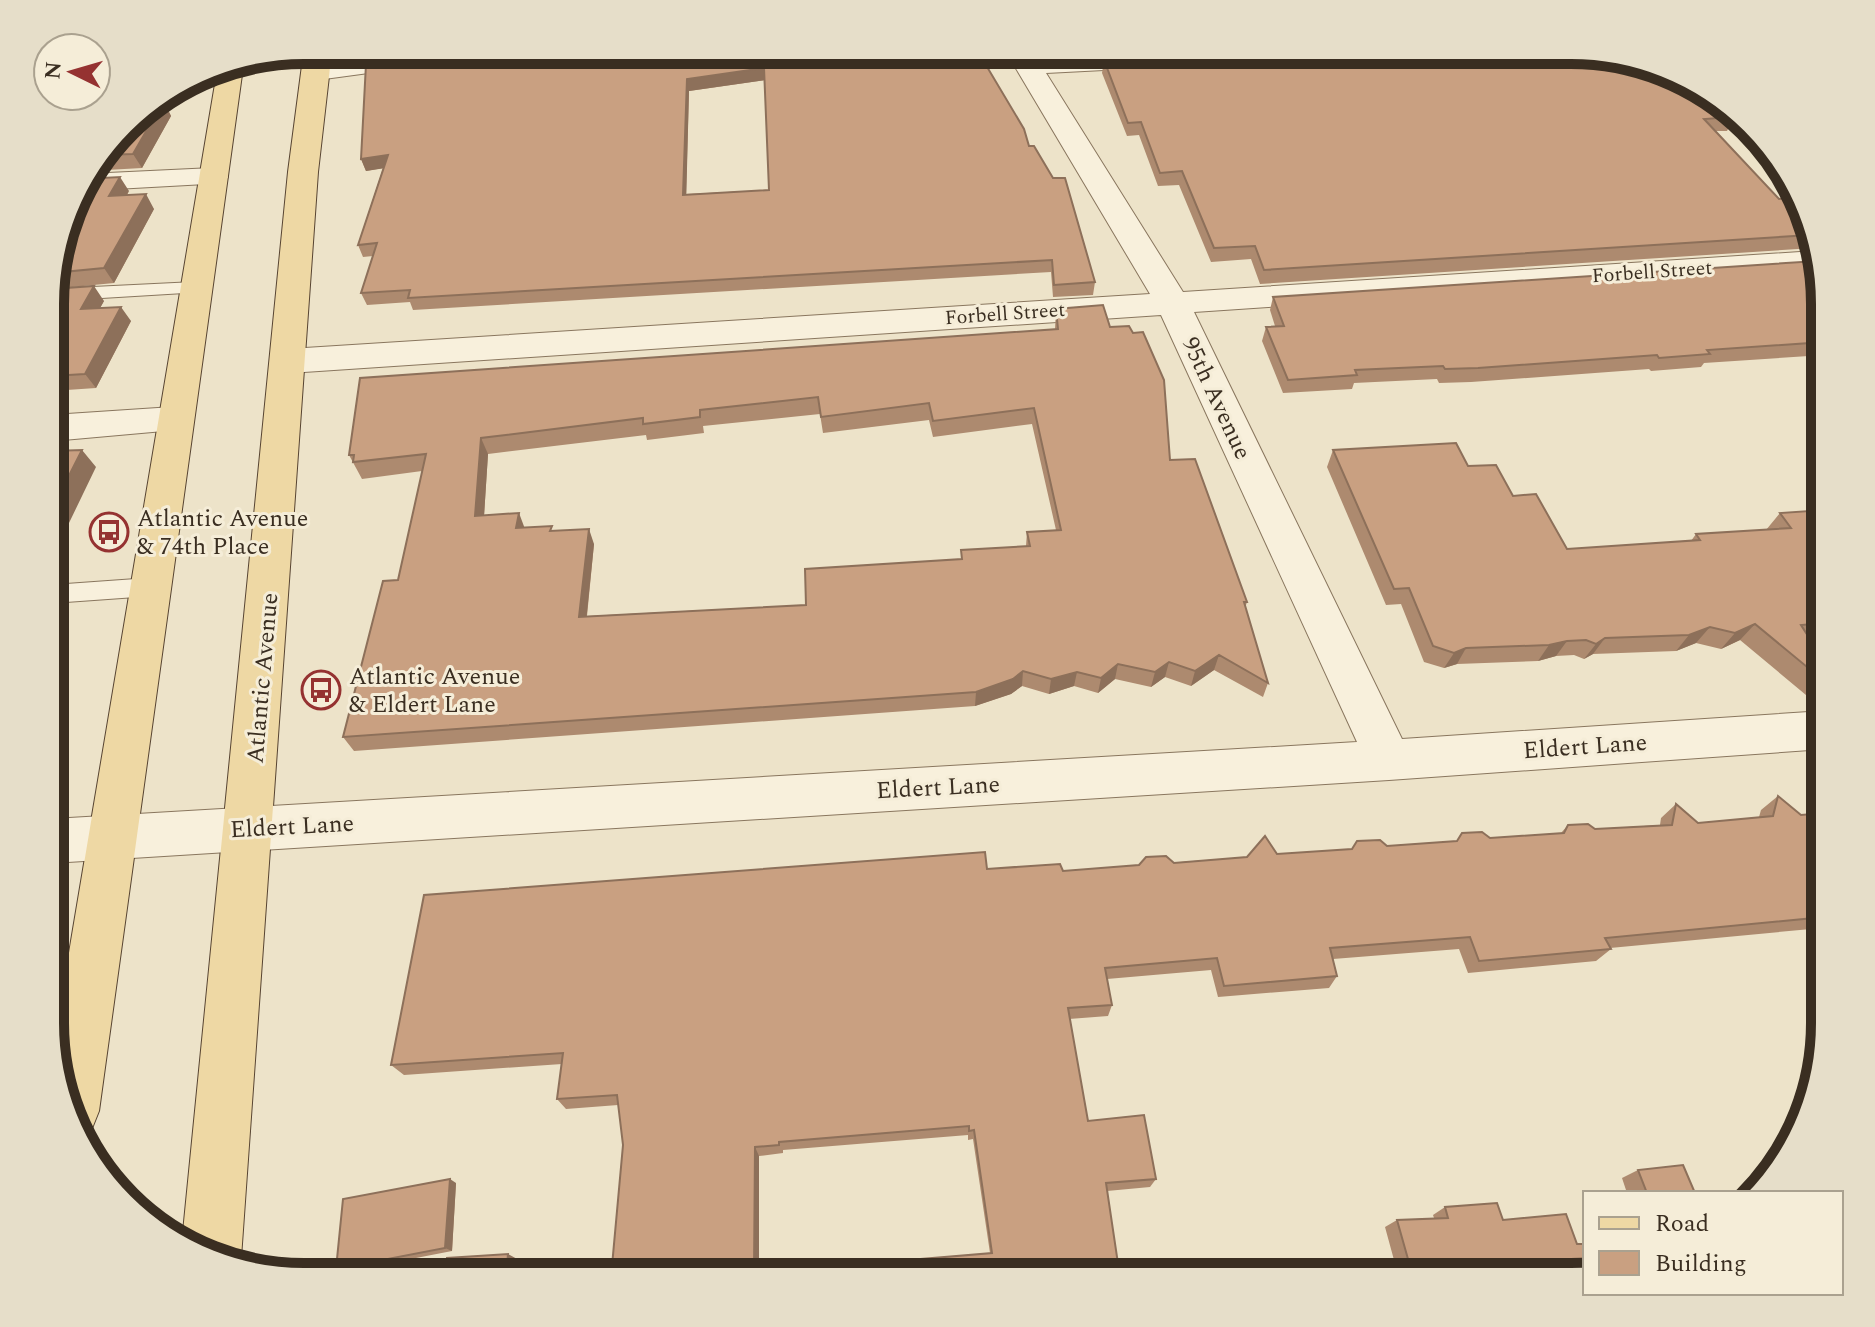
<svg xmlns="http://www.w3.org/2000/svg" width="1875" height="1327" font-family="Spectral,serif">
	<style>
		.lines { fill: none; stroke-linecap: round; stroke-linejoin: round }
		.lane-casing { stroke: #89765e; stroke-width: 2 }
		.street-casing { stroke: #89765e; stroke-width: 2 }
		.primary-casing { stroke: #574432; stroke-width: 2 }
		.lane { fill: #f8f0dc; fill-rule: evenodd }
		.street { fill: #f8f0dc; fill-rule: evenodd }
		.primary { fill: #eed8a4; fill-rule: evenodd }
		.wall { fill: #ad8a6f; fill-rule: evenodd }
		.shaded-wall { fill: #8d705a }
		.building { fill: #c9a081; stroke: #8d705a; stroke-width: 2; fill-rule: evenodd }
		.labels { text-anchor: middle; stroke-width: 6; stroke-linejoin: round; paint-order: stroke }
		.far-street-label { font-size: 20px; fill: #3a2e21; stroke: #f5edd8 }
		.street-label { font-size: 24px; fill: #3a2e21; stroke: #f5edd8 }
		.poi-label { font-size: 24px; fill: #3a2e21; stroke: #f5edd8; text-anchor: start }
		.rim { fill: none; stroke: #3a2e21; stroke-width: 10 }
	</style>
	<rect width="100%" height="100%" fill="#ede3c9"/>
	<g class="lines">
		<g class="lane-casing">
			<path id="lane" d="M195,282L201,284V292L52,301V289Z
				M150,578L158,581L161,587L158,593L150,596L52,603V585Z"/>
		</g>
		<g class="street-casing">
			<path id="street" d="M423,50L435,52L439,58L435,64L317,80L307,78L303,72L307,66L317,64Z
				M1005,50H1032L1036,57L1172,53L1176,59L1172,65L1162,67L1046,73L1183,292L1815,251L1820,270L1817,271L1194,312L1402,739L1824,711V749L1389,780L52,863V819L1357,742L1161,315L289,373L276,369L271,361L276,353L289,349L1150,294Z
				M213,168L224,171L228,177L224,183L79,191L87,174Z
				M173,407L186,411L192,420L186,429L52,441V415Z"/>
		</g>
		<g class="primary-casing">
			<path id="primary" d="M304,50H332L318,172L241,1258L238,1267L222,1263L182,1242L288,172Z
				M244,60L99,1111L91,1131L79,1136L52,1054L218,66Z"/>
		</g>
		<use href="#lane" class="lane"/>
		<use href="#street" class="street"/>
		<use href="#primary" class="primary"/>
	</g>
	<path class="wall" d="M977,50L1029,146L1095,282L1093,295L1053,297L1051,272L413,310L410,302L367,305L361,293L373,256L363,257L358,245L383,168L366,171L361,159L366,64ZM765,80L769,190L686,194L689,91Z
		M1104,60L1734,117L1727,131H1716L1779,199L1801,202L1814,248L1260,284L1251,259L1211,262L1179,185L1158,186L1139,135L1127,136L1102,73Z
		M167,108L171,116L142,168L89,171L137,113Z
		M129,191L127,195L154,209L114,283L52,289V270Z
		M1824,288V355L1704,363L1701,367L1651,371L1649,369L1471,382L1439,383L1437,379L1354,383L1352,389L1283,393L1262,341L1266,327L1275,326L1270,310L1273,297Z
		M52,289L104,301L100,308L131,321L96,388L52,391Z
		M1056,309L1110,327L1170,460L1247,602L1245,608L1268,683L1263,697L1214,670L1191,686L1165,677L1151,687L1115,679L1098,693L1074,686L1049,694L1022,686L1011,694L975,706L354,751L343,737L398,580L422,471L362,479L349,455L1055,329ZM820,414L823,433L929,420L933,437L1032,424L1056,530L1027,532L1026,546L961,550V559L806,605L587,616L594,544L554,531L525,528L484,516L488,454L646,435L647,440L704,433L703,426Z
		M1333,450L1468,466L1513,496L1567,549L1691,541L1696,534L1766,530L1780,513L1824,510V638L1810,639L1824,661V688L1812,700L1740,640L1721,649L1696,643L1676,651L1593,654L1584,659L1574,655L1556,656L1538,661L1457,664L1444,668L1424,662L1401,604L1386,605L1327,467Z
		M1778,796L1801,815L1824,813V947H1821L1811,929L1610,948L1611,949L1596,961L1468,973L1459,949L1333,959L1337,976L1329,988L1218,997L1211,970L1107,979L1112,1005L1108,1016L1069,1019L1088,1121L1156,1179L1150,1187L1107,1191L1120,1277H611L623,1145L618,1105L566,1109L557,1099L562,1064L404,1075L391,1065L987,869L1063,871L1561,833L1568,825L1595,829L1660,825L1661,818L1676,804L1698,823L1759,817L1761,810ZM968,1135V1140L973,1139L990,1253L759,1273V1156L783,1153V1150Z
		M1638,1170L1695,1193H1627L1622,1178Z
		M456,1183L452,1251L344,1272L336,1269Z
		M1445,1207L1503,1220L1577,1244L1394,1260L1385,1227L1397,1220L1434,1218L1433,1215Z"/>
	<path class="shaded-wall" d="M370,50H401L371,54Z
		M764,68L766,80L689,91L686,207L683,195L687,79Z
		M178,89L167,108L171,116L142,168L133,154L154,103Z
		M388,155L392,167L366,171L361,159Z
		M120,177L129,191L118,210L109,196Z
		M146,194L154,209L114,283L104,268Z
		M94,286L104,301L91,324L81,309Z
		M121,307L131,321L96,388L85,374Z
		M481,438L488,454L483,532L475,516Z
		M82,450L96,467L56,550L52,547V509Z
		M519,513L525,529L516,528Z
		M589,529L594,544L585,632L579,617Z
		M1755,624L1740,640L1721,649L1735,633Z
		M1710,627L1696,643L1676,651L1689,635Z
		M52,628L61,637L53,653L62,662L52,686Z
		M1605,638L1593,654L1584,659L1596,644Z
		M1567,641L1556,656L1538,661L1549,645Z
		M1466,648L1457,664L1444,668L1454,653Z
		M1219,655L1214,670L1191,686L1195,671Z
		M1169,662L1165,677L1151,687L1155,672Z
		M1118,664L1115,679L1098,693L1101,678Z
		M1023,671L1022,686L1011,694L975,706L976,692Z
		M1077,672L1074,686L1049,694L1051,679Z
		M755,1147L759,1156V1277L754,1273Z
		M450,1179L456,1183L452,1251L445,1248Z
		M508,1254L519,1260L517,1277H506Z"/>
	<path class="building" d="M480,50H977L1024,129L1029,146H1034L1053,178H1065L1095,282L1054,285L1052,260L408,298L410,290L361,293L377,243L358,245L388,155L361,159L366,64ZM764,68L769,190L683,195L687,79Z
		M1290,50L1587,51L1668,69L1715,96L1734,117L1704,119L1779,199L1797,197L1801,202L1810,235L1264,270L1255,246L1214,248L1182,171L1160,173L1141,122L1128,123L1104,60Z
		M155,102H163L133,154L102,155L137,113Z
		M120,177L109,196L146,194L104,268L52,273L83,179Z
		M1817,261L1824,288V342L1707,350L1710,354L1659,358L1657,355L1478,368L1445,369L1443,366L1355,370L1357,375L1288,380L1266,327L1284,326L1273,297Z
		M94,286L81,309L121,307L85,374L52,376V289Z
		M1103,305L1110,327L1129,326L1133,333L1143,332L1164,380L1170,460L1195,459L1247,602H1244L1268,683L1219,655L1195,671L1169,662L1155,672L1118,664L1101,678L1077,672L1051,679L1023,671L1013,679L976,692L343,737L383,581L398,580L426,454L353,462L354,455H349L360,378L1058,329L1056,309ZM818,397L821,417L929,403L933,421L1034,408L1061,530L1027,532L1030,546L961,550L962,559L805,569L806,605L579,617L589,529L550,531L552,526L516,528L519,513L475,516L481,438L643,418V424L700,417V410Z
		M1456,443L1468,466L1496,465L1513,496L1536,494L1567,549L1700,540L1696,534L1791,528L1780,513L1824,510V623L1801,625L1824,661V681L1755,624L1735,633L1710,627L1689,635L1605,638L1596,644L1586,640L1567,641L1549,645L1466,648L1454,653L1433,646L1409,588L1394,589L1333,450Z
		M82,450L52,509V451Z
		M1778,796L1801,815L1824,813V917L1605,938L1611,949L1479,961L1470,937L1330,948L1337,976L1224,986L1217,958L1105,968L1112,1005L1068,1008L1088,1121L1144,1115L1156,1179L1106,1183L1120,1277H611L623,1145L617,1095L557,1099L563,1053L391,1065L424,895L985,852L987,869L1060,864L1063,871L1139,865L1146,857L1166,856L1174,863L1247,857L1265,836L1277,854L1352,849L1357,841L1380,840L1387,846L1457,841L1462,833L1482,832L1490,838L1564,833L1568,825L1588,824L1595,829L1672,825L1676,804L1698,823L1773,816ZM969,1126V1131L974,1130L992,1253L754,1273L755,1147L779,1145V1142Z
		M1683,1165L1695,1193H1647L1638,1170Z
		M450,1179L445,1248L336,1269L343,1199Z
		M1497,1203L1503,1220L1566,1214L1577,1244H1585V1274L1572,1277H1207L1408,1259L1397,1220L1448,1218L1445,1207Z
		M508,1254L506,1277H445L447,1258Z"/>
	<defs>
		<g id="bus-ring" transform="scale(2)"><circle r="9.5" fill="#f5edd8" stroke="#953231" stroke-width="1.5"/><path d="M-5-6H5V4H4V6H2V4H-2V6H-4V4H-5ZM-3.5-4V0h7V-4ZM-3.5 1.2v1.5H-2V1.2ZM2 1.2v1.5H3.5V1.2Z" fill="#953231"/></g>
	</defs>
	<g fill-rule="evenodd">
		<use href="#bus-ring" x="109" y="532"/>
		<use href="#bus-ring" x="321" y="690"/>
	</g>
	<g class="labels">
		<g class="far-street-label">
			<text transform="translate(1652 271) rotate(-4)" y="7">Forbell Street</text>
			<text transform="translate(1005 313) rotate(-4)" y="7">Forbell Street</text>
		</g>
		<g class="street-label">
			<text transform="translate(1217 398) rotate(65)" y="8">95th Avenue</text>
			<text transform="translate(262 678) rotate(-85)" y="8">Atlantic Avenue</text>
			<text transform="translate(1585 746) rotate(-4)" y="8">Eldert Lane</text>
			<text transform="translate(938 787) rotate(-3)" y="8">Eldert Lane</text>
			<text transform="translate(292 826) rotate(-3)" y="8">Eldert Lane</text>
		</g>
		<g class="poi-label">
			<text x="137" y="526">Atlantic Avenue<tspan x="137" dy="28">&amp; 74th Place</tspan></text>
			<text x="349" y="684">Atlantic Avenue<tspan x="349" dy="28">&amp; Eldert Lane</tspan></text>
		</g>
	</g>
	<path d="M0 0H1875V1327H0ZM304 64H1571A240 240 0 0 1 1811 304V1023A240 240 0 0 1 1571 1263H304A240 240 0 0 1 64 1023V304A240 240 0 0 1 304 64Z" fill="#e6dec9" fill-rule="evenodd"/>
	<path class="rim" d="M304 64H1571A240 240 0 0 1 1811 304V1023A240 240 0 0 1 1571 1263H304A240 240 0 0 1 64 1023V304A240 240 0 0 1 304 64Z"/>
	<rect x="1583" y="1191" width="260" height="104" fill="#f5edd8" stroke="#aaa18f" stroke-width="2"/>
	<rect x="1599" y="1217" width="40" height="12" fill="#eed8a4" stroke="#aaa18f" stroke-width="2"/>
	<text x="1655" y="1231" font-size="24" fill="#3a2e21">Road</text>
	<rect x="1599" y="1251" width="40" height="24" fill="#c9a081" stroke="#aaa18f" stroke-width="2"/>
	<text x="1655" y="1271" font-size="24" fill="#3a2e21">Building</text>
	<g transform="translate(72 72) rotate(275)"><circle r="38" fill="#f5edd8" stroke="#aaa18f" stroke-width="2"/>
	<path d="M0-6L14 30L0 20L-14 30Z" fill="#953231"/>
	<text y="-12" font-size="22" font-weight="bold" text-anchor="middle" fill="#3a2e21">N</text>
	</g>
</svg>
